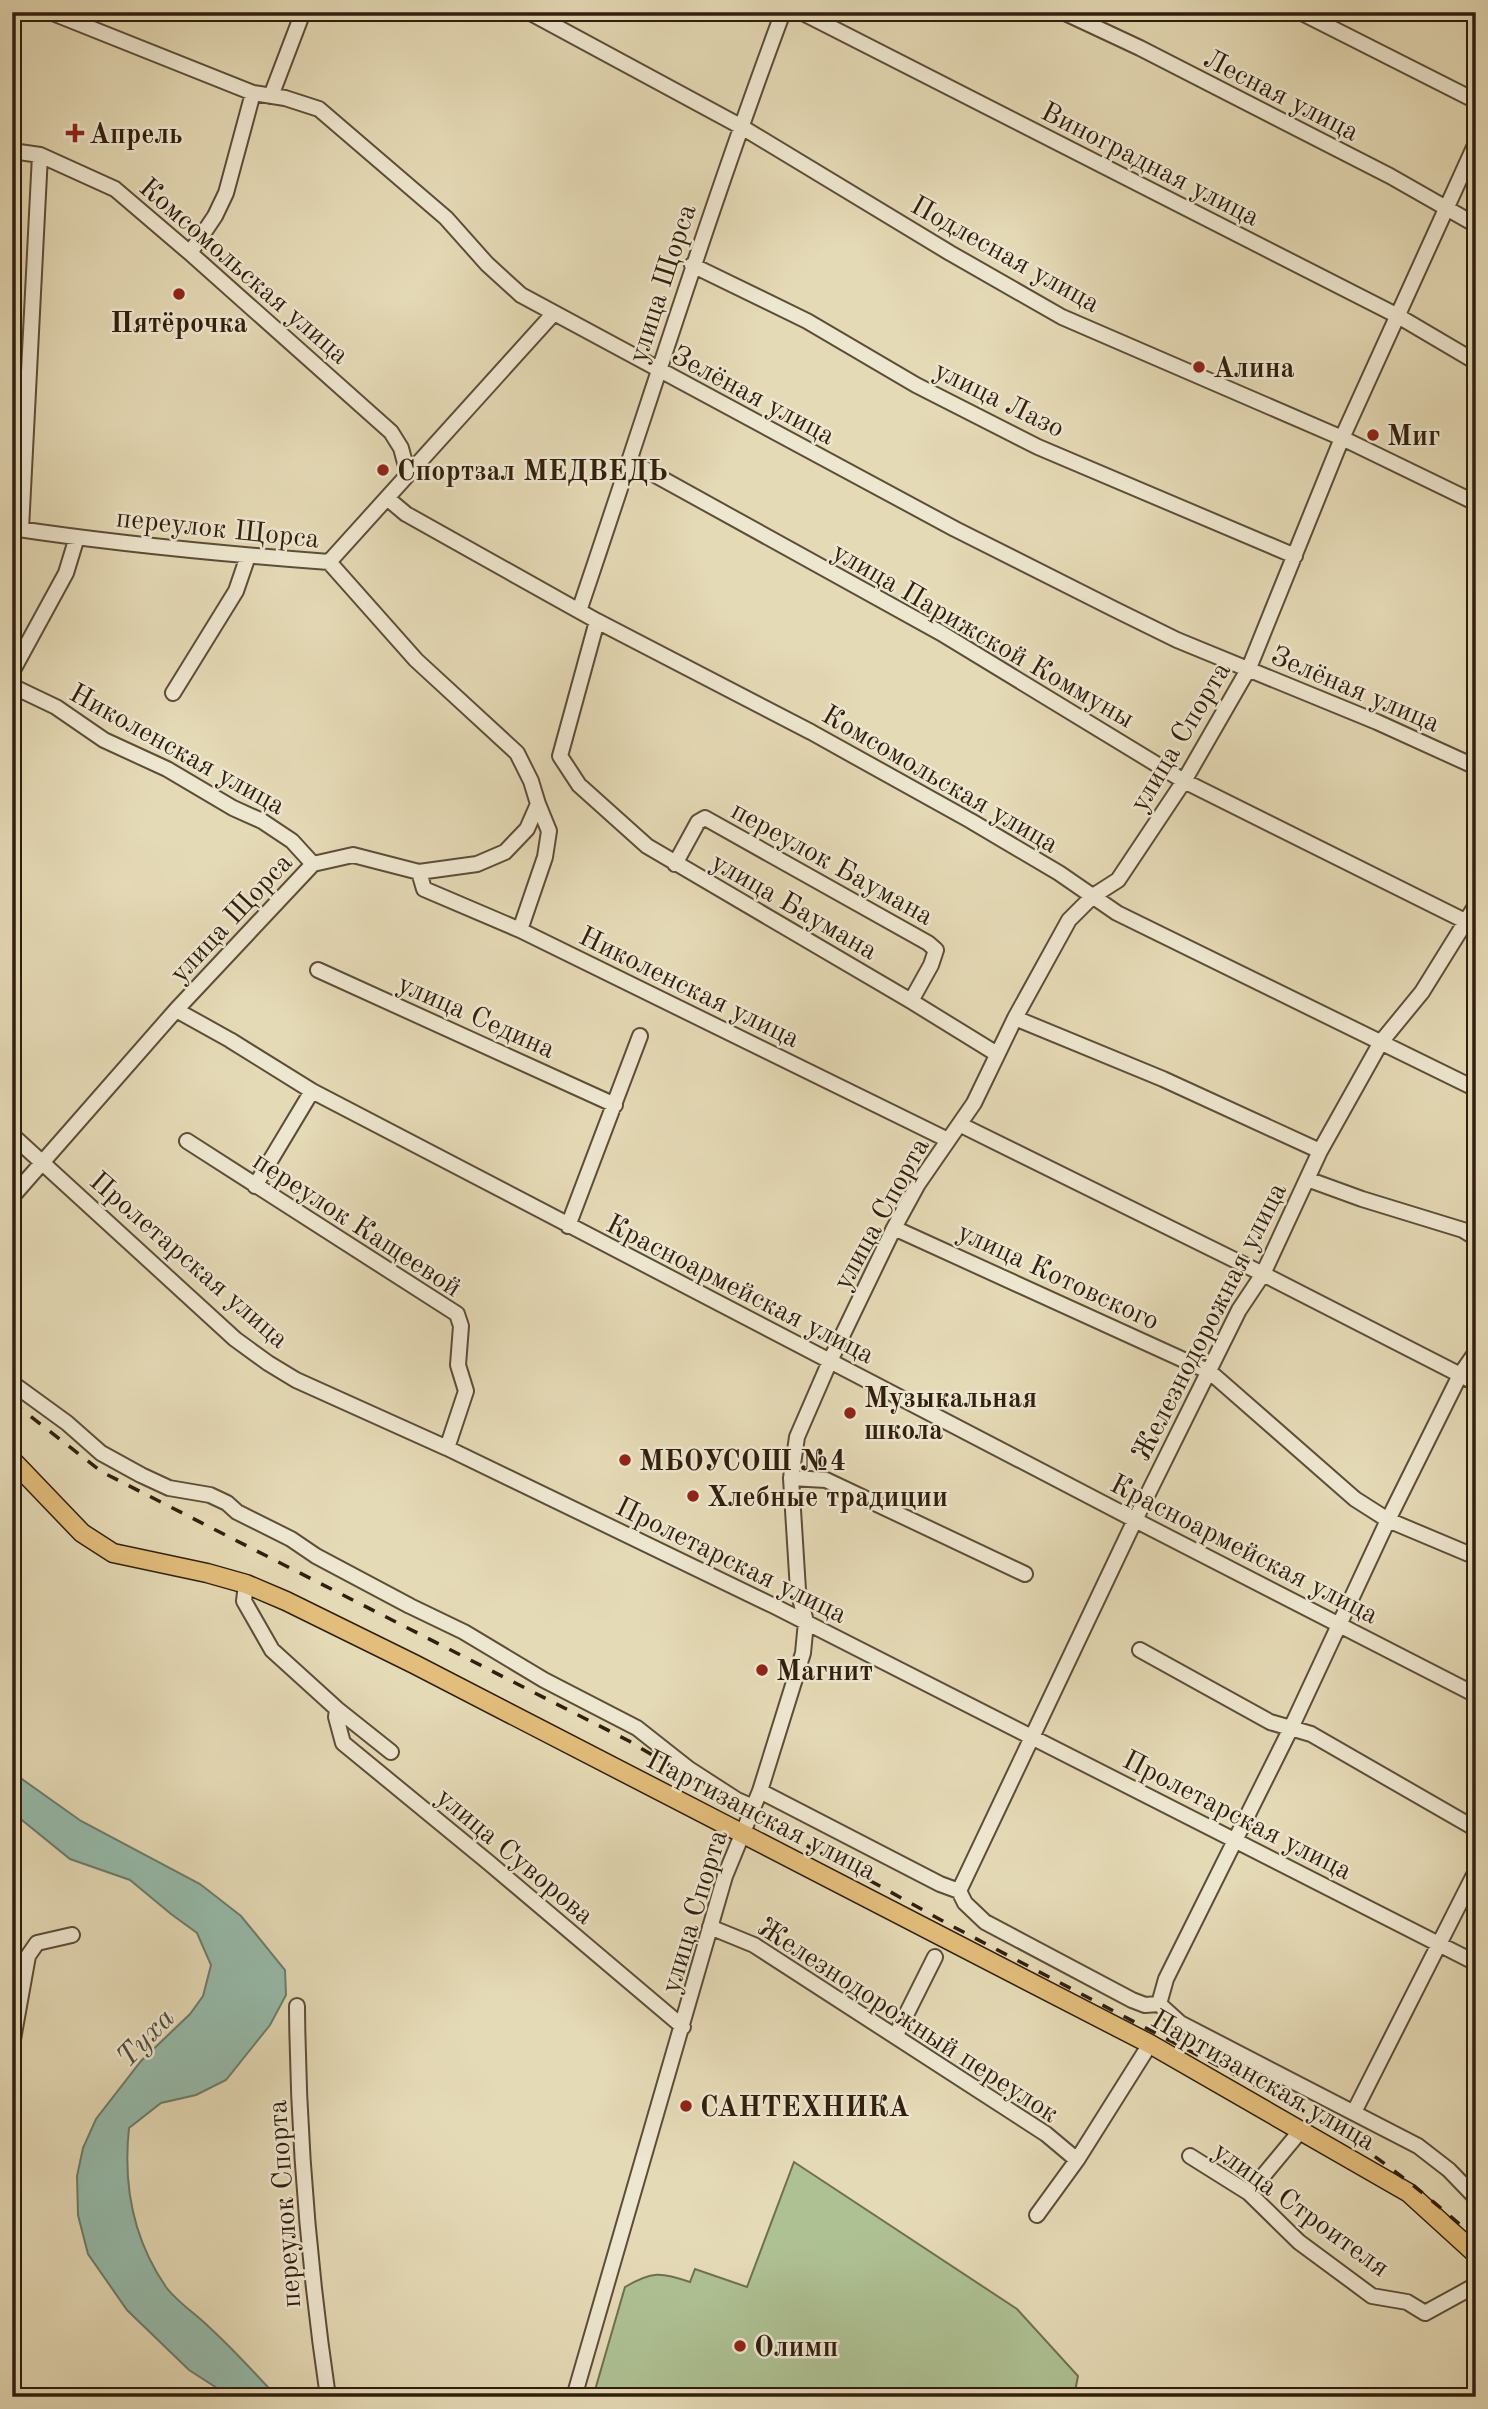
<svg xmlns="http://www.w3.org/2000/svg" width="1488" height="2409" font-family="'Old Standard TT',serif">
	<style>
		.green { fill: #aec193; stroke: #6f7050; stroke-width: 2 }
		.water { fill: #96bbab; stroke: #6d7c6c; stroke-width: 2 }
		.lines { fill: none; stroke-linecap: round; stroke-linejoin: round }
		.minor-casing { stroke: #5d4d38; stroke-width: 18 }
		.major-casing { stroke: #301e0e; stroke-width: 21 }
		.minor { stroke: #eee7d0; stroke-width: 14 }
		.major { stroke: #e2bd7b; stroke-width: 18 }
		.rail { stroke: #301e0e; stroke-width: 3.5; stroke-dasharray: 12 12; stroke-linecap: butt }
		.poi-dot { fill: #8f2418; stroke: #eee7d0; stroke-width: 2.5 }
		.labels { text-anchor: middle; stroke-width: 5; stroke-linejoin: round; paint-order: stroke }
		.street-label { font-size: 28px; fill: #301e0e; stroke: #eee7d0 }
		.poi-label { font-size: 28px; font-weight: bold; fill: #301e0e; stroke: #eee7d0; text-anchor: start }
		.water-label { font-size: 30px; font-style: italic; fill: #4f4d3d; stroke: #eee7d0 }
	</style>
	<rect width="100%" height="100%" fill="#e5dab6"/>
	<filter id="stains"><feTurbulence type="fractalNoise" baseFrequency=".00286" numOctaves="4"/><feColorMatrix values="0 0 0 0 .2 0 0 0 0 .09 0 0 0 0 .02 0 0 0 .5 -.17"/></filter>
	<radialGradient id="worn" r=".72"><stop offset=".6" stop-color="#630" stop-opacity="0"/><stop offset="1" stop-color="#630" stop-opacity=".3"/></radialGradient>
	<path class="green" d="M794,2162L1017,2309L1078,2376L1074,2397H593L625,2287C652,2271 661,2272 690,2282L695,2269L747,2287Z"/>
	<path class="water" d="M12,1772L81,1821L200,1884L241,1916L285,1970L286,1995L270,2025L226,2080L196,2095L161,2103L129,2128C123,2184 133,2239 166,2287C177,2302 196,2314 209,2327C233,2349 255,2373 277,2397H231L189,2370L127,2310L88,2254L78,2215L77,2176L83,2148L96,2119L141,2061L190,2014L203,1996L211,1965L197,1933L171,1914L130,1880L70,1859L12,1812Z"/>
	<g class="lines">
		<g class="minor-casing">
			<path id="minor" d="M50,12L253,93L285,98L319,109L446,218L487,264L521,295L955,529L1114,609L1177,640L1377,722L1476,767
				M529,12L740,126L950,253L1062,317L1342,438L1476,503
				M801,12L1398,316L1476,362
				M1063,12L1140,48L1390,176L1476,225
				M1300,12L1476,101
				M271,96L303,12
				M12,151L40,155L115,189L190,253L391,432L401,448L408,474
				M190,253L215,216L226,193L253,93
				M692,265L807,321L916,385L1038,447L1295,556
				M630,461L941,633L1184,781L1465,921
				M387,498L406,514L597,621L811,732L971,821L1059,873L1117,913L1476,1089
				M12,528C117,544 224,554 329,562L416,660L517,753L531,781L538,804L527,829L505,852L477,864L419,872L353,855L313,864L176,1010L12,1197
				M21,529L40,155
				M329,562L554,313
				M579,611C647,411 709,210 783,12
				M597,621L560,756L579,785L647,846L911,1001L997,1054
				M12,672L66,573L77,537
				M12,686L56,707L104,740L167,769L233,808L262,821L292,841L313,864
				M173,693L236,591L248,556
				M675,864L698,822L705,818L928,943L936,950L931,965L911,1001
				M419,872L424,889L520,930L948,1140
				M520,930L545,857L549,831L538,804
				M318,970L615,1105
				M176,1010L230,1040L312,1091L1135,1520L1476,1695
				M1015,1018L1163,1079L1320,1151
				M961,1125L1263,1274L1476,1383
				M12,1135L235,1339L268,1363L296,1380L447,1448L774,1606L1476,1963
				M187,1141L457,1314L461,1326L458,1365L466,1391L447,1448
				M1307,1179L1362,1199L1463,1230L1476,1238
				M255,1186L312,1091
				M568,1226L640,1036
				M894,1228L1210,1372L1355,1499L1388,1520L1476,1557
				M12,1383L67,1423L101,1453L141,1475L169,1488L210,1495L227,1503L237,1512L291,1539L316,1556L410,1606L464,1632L544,1680L637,1728L689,1769L737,1800L753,1807
				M791,1478L826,1480L1025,1574
				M246,1584L244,1601L272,1650L337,1709L336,1717L343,1743L488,1862L683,2027
				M1140,1650L1270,1722L1311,1734L1476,1829
				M337,1709L391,1752
				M760,1791L940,1884L959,1891L965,1903L985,1922L1132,2000L1145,2005L1159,2004L1180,2023L1418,2146L1449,2170L1476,2198
				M959,1891L1135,1520L1239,1310L1263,1274L1320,1151L1381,1042L1422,992L1476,905
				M710,1927L754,1945L1046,2134L1077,2160
				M1159,2004L1166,1979L1291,1728L1388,1520L1460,1375L1476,1352
				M297,2006C298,2136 309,2268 328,2397
				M896,2035L935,1957
				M12,2045L28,1956L37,1943L72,1935
				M1354,2112L1476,1871
				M1190,2156L1249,2193L1299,2242L1372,2296L1407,2302L1425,2313L1476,2285
				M1249,2193L1302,2129
				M1037,2215L1077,2160L1150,2044
				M574,2397L725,1876L760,1791L803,1653L806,1622L798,1590L791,1478L797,1437L830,1361L894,1228L918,1184L974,1103L1015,1018L1069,920L1093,896L1118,880L1184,781L1249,668L1342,438L1476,143"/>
		</g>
		<g class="major-casing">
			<path id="major" d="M12,1460L82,1533L113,1553L207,1573L246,1584L286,1601L414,1664L1150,2044L1409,2193L1476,2254"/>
		</g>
		<use href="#minor" class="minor"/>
		<use href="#major" class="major"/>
		<path class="rail" d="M12,1402L102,1472L629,1741L750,1814L950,1925L1323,2121C1377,2156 1428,2195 1476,2239"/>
	</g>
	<g class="poi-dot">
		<path d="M71.5 122.5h7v7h7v7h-7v7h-7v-7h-7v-7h7z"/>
		<circle cx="179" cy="294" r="7"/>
		<circle cx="1199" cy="367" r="7"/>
		<circle cx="1373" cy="435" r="7"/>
		<circle cx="383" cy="470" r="7"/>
		<circle cx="850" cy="1413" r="7"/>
		<circle cx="625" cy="1460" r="7"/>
		<circle cx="693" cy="1496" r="7"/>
		<circle cx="762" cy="1670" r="7"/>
		<circle cx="686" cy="2106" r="7"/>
		<circle cx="740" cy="2346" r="7"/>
	</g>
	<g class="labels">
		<g class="street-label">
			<text transform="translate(1282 94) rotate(27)" y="10">Лесная улица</text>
			<text transform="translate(1151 163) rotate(27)" y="10">Виноградная улица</text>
			<text transform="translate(1006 253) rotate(29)" y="10">Подлесная улица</text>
			<text transform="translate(245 270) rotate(41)" y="10">Комсомольская улица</text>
			<text transform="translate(661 283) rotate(-72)" y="10">улица Щорса</text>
			<text transform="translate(754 394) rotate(28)" y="10">Зелёная улица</text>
			<text transform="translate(1000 398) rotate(26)" y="10">улица Лазо</text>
			<text transform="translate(218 527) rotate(6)" y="10">переулок Щорса</text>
			<text transform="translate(984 634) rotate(30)" y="10">улица Парижской Коммуны</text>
			<text transform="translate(1356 688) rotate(23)" y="10">Зелёная улица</text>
			<text transform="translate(1179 736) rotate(-59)" y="10">улица Спорта</text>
			<text transform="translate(178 748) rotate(29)" y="10">Николенская улица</text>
			<text transform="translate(941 778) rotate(30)" y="10">Комсомольская улица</text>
			<text transform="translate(833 862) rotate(29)" y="10">переулок Баумана</text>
			<text transform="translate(795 905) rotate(30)" y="10">улица Баумана</text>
			<text transform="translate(230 917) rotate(-47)" y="10">улица Щорса</text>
			<text transform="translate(690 986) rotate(26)" y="10">Николенская улица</text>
			<text transform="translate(477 1015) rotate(24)" y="10">улица Седина</text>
			<text transform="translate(880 1213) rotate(-61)" y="10">улица Спорта</text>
			<text transform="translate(358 1223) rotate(33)" y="10">переулок Кащеевой</text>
			<text transform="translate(190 1259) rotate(41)" y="10">Пролетарская улица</text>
			<text transform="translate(1059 1275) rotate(25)" y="10">улица Котовского</text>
			<text transform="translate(741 1288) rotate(27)" y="10">Красноармейская улица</text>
			<text transform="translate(1208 1321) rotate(-63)" y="10">Железнодорожная улица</text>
			<text transform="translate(1245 1548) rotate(27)" y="10">Красноармейская улица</text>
			<text transform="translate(732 1559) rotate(26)" y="10">Пролетарская улица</text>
			<text transform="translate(762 1814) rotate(27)" y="10">Партизанская улица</text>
			<text transform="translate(1238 1814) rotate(27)" y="10">Пролетарская улица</text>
			<text transform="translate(516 1855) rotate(40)" y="10">улица Суворова</text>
			<text transform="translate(693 1911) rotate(-73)" y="10">улица Спорта</text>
			<text transform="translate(909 2019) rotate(33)" y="10">Железнодорожный переулок</text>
			<text transform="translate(1264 2079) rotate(30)" y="10">Партизанская улица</text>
			<text transform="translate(283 2204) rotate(-94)" y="10">переулок Спорта</text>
			<text transform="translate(1302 2208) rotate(36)" y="10">улица Строителя</text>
		</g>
		<g class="poi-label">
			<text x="89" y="143">Апрель</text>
			<text x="179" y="332" text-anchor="middle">Пятёрочка</text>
			<text x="1213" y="377">Алина</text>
			<text x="1387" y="445">Миг</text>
			<text x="397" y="480">Спортзал МЕДВЕДЬ</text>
			<text x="864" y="1407">Музыкальная<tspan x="864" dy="32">школа</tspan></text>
			<text x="639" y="1470">МБОУСОШ №4</text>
			<text x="707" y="1506">Хлебные традиции</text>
			<text x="776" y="1680">Магнит</text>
			<text x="700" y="2116">САНТЕХНИКА</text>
			<text x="754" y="2356">Олимп</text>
		</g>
		<g class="water-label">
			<text transform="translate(145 2037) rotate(-46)" y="10">Туха</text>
		</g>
	</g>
	<rect width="1488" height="2409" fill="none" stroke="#e5dab6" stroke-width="42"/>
	<rect x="14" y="14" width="1460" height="2381" fill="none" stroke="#301e0e" stroke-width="3.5"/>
	<rect x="21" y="21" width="1446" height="2367" fill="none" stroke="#301e0e" stroke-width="2"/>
	<rect width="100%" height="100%" filter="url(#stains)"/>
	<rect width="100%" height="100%" fill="url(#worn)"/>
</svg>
